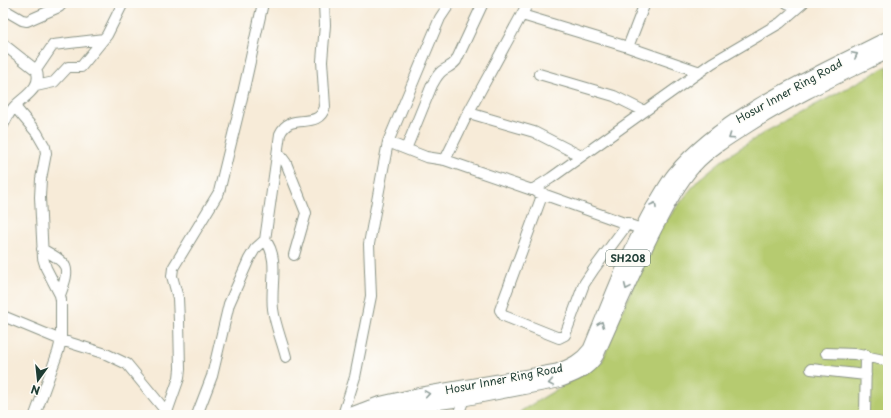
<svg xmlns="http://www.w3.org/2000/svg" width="891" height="418" font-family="'Playpen Sans',sans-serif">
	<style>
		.green { fill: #b6cb70; stroke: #6a8452 }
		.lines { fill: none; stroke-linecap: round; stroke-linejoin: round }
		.minor-casing { stroke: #8b9486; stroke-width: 12 }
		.major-casing { stroke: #8b9486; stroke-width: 15 }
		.minor { stroke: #fff; stroke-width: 10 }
		.major { stroke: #fff; stroke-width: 13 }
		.oneway { stroke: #8f9e9a }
		.labels { text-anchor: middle; stroke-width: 3; stroke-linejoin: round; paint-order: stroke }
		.shield { fill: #fdfcf7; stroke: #62766e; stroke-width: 1 }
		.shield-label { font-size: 10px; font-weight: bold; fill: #1f3d34 }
		.street-label { font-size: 11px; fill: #1f3d34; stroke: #fdfcf7 }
	</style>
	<rect width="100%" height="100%" fill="#fdfcf7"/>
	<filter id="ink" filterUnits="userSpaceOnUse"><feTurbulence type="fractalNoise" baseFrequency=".025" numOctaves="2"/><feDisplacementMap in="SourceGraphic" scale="8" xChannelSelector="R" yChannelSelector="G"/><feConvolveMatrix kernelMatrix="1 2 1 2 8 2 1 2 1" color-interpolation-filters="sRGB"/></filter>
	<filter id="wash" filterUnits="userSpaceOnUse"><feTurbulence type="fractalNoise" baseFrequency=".012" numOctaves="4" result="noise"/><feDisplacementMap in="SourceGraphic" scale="16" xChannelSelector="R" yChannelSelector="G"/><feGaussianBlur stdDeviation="0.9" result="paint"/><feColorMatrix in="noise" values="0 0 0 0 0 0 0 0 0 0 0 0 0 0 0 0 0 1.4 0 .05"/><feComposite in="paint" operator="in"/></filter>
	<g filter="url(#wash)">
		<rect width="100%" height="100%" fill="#f7ebd8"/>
		<path class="green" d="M888,66V415H518L521,411L602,362L616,325L655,235L698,180L725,158L765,132Z"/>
	</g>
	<g filter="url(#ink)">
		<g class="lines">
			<g class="minor-casing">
				<path id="minor" d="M787,3L798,7
					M3,9L22,20L27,21L59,7L63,3
					M522,15L628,47L700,72
					M3,44L36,70C44,87 23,97 13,108C9,113 6,120 3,125
					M628,47L645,3
					M36,70L53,45L104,39
					M539,74L614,96L644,111
					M36,86L54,82L68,67H81L107,35L123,3
					M15,107L37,133L45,147L46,153L41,179L40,197L43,258L46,268L60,295L61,300V340L58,352L35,415
					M469,113L534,132L581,156
					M388,142L440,18L450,3
					M406,149L432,85C435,80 437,75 442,71C448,67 452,66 456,61L483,3
					M278,152L286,163L306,213L294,255
					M445,160L466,117L528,3
					M537,192L641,229
					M543,193L500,310L504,316L559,338L565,335L584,284L594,269L628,223
					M265,240C280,257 270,287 273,309C275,325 282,341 286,357
					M42,249C69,264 71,266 60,295
					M3,316L61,340L106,354L127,364L169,415
					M826,353L855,354L888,361
					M811,369L866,375
					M167,412L179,378L180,369L179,321L178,298L172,276L173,268L219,192L241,102L263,3
					M197,415L212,376L229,304L249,259L255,249L265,240L280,134C291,110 317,132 325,107L322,61L325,25L324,3
					M343,415L355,377L371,296L369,244L388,142L426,157L445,160L532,190L551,178L712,63L780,23L803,3
					M458,415L464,399
					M865,415L866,355"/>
			</g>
			<g class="major-casing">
				<path id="major" d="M349,415L378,404L417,395L557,371C572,365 581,361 590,349C610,301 628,252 653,207C660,196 666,184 674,174C724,113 818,74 888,38
					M376,415L394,409L464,399L558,381C573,376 589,370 597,355C616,313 634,270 655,229C667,206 678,184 695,165C710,149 730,137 749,125C793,97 841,75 888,52"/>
			</g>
			<use href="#minor" class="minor"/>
			<use href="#major" class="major"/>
		</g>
		<defs><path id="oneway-chevron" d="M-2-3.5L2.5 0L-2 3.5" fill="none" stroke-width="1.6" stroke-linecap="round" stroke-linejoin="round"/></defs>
		<g class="oneway">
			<use href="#oneway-chevron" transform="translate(855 55) rotate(-27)"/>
			<use href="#oneway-chevron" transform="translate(731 137) rotate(146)"/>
			<use href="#oneway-chevron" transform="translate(654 205) rotate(-60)"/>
			<use href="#oneway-chevron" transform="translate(627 287) rotate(114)"/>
			<use href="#oneway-chevron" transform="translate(601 324) rotate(-68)"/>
			<use href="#oneway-chevron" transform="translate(551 383) rotate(170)"/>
			<use href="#oneway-chevron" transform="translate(427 394) rotate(-9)"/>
		</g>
	</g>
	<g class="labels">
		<rect class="shield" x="606" y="250" width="44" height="16" rx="3"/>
		<g class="shield-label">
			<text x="628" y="262">SH208</text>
		</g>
		<g class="street-label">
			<text transform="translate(789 91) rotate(-29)" y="4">Hosur Inner Ring Road</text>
			<text transform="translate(504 379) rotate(-11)" y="4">Hosur Inner Ring Road</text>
		</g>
	</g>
	<rect width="891" height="418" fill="none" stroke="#fdfcf7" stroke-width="16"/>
	<g transform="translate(38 380) rotate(195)" stroke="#fdfcf7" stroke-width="3" paint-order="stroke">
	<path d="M0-3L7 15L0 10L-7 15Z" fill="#1f3d34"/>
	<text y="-6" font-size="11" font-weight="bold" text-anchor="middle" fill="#1f3d34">N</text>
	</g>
</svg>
